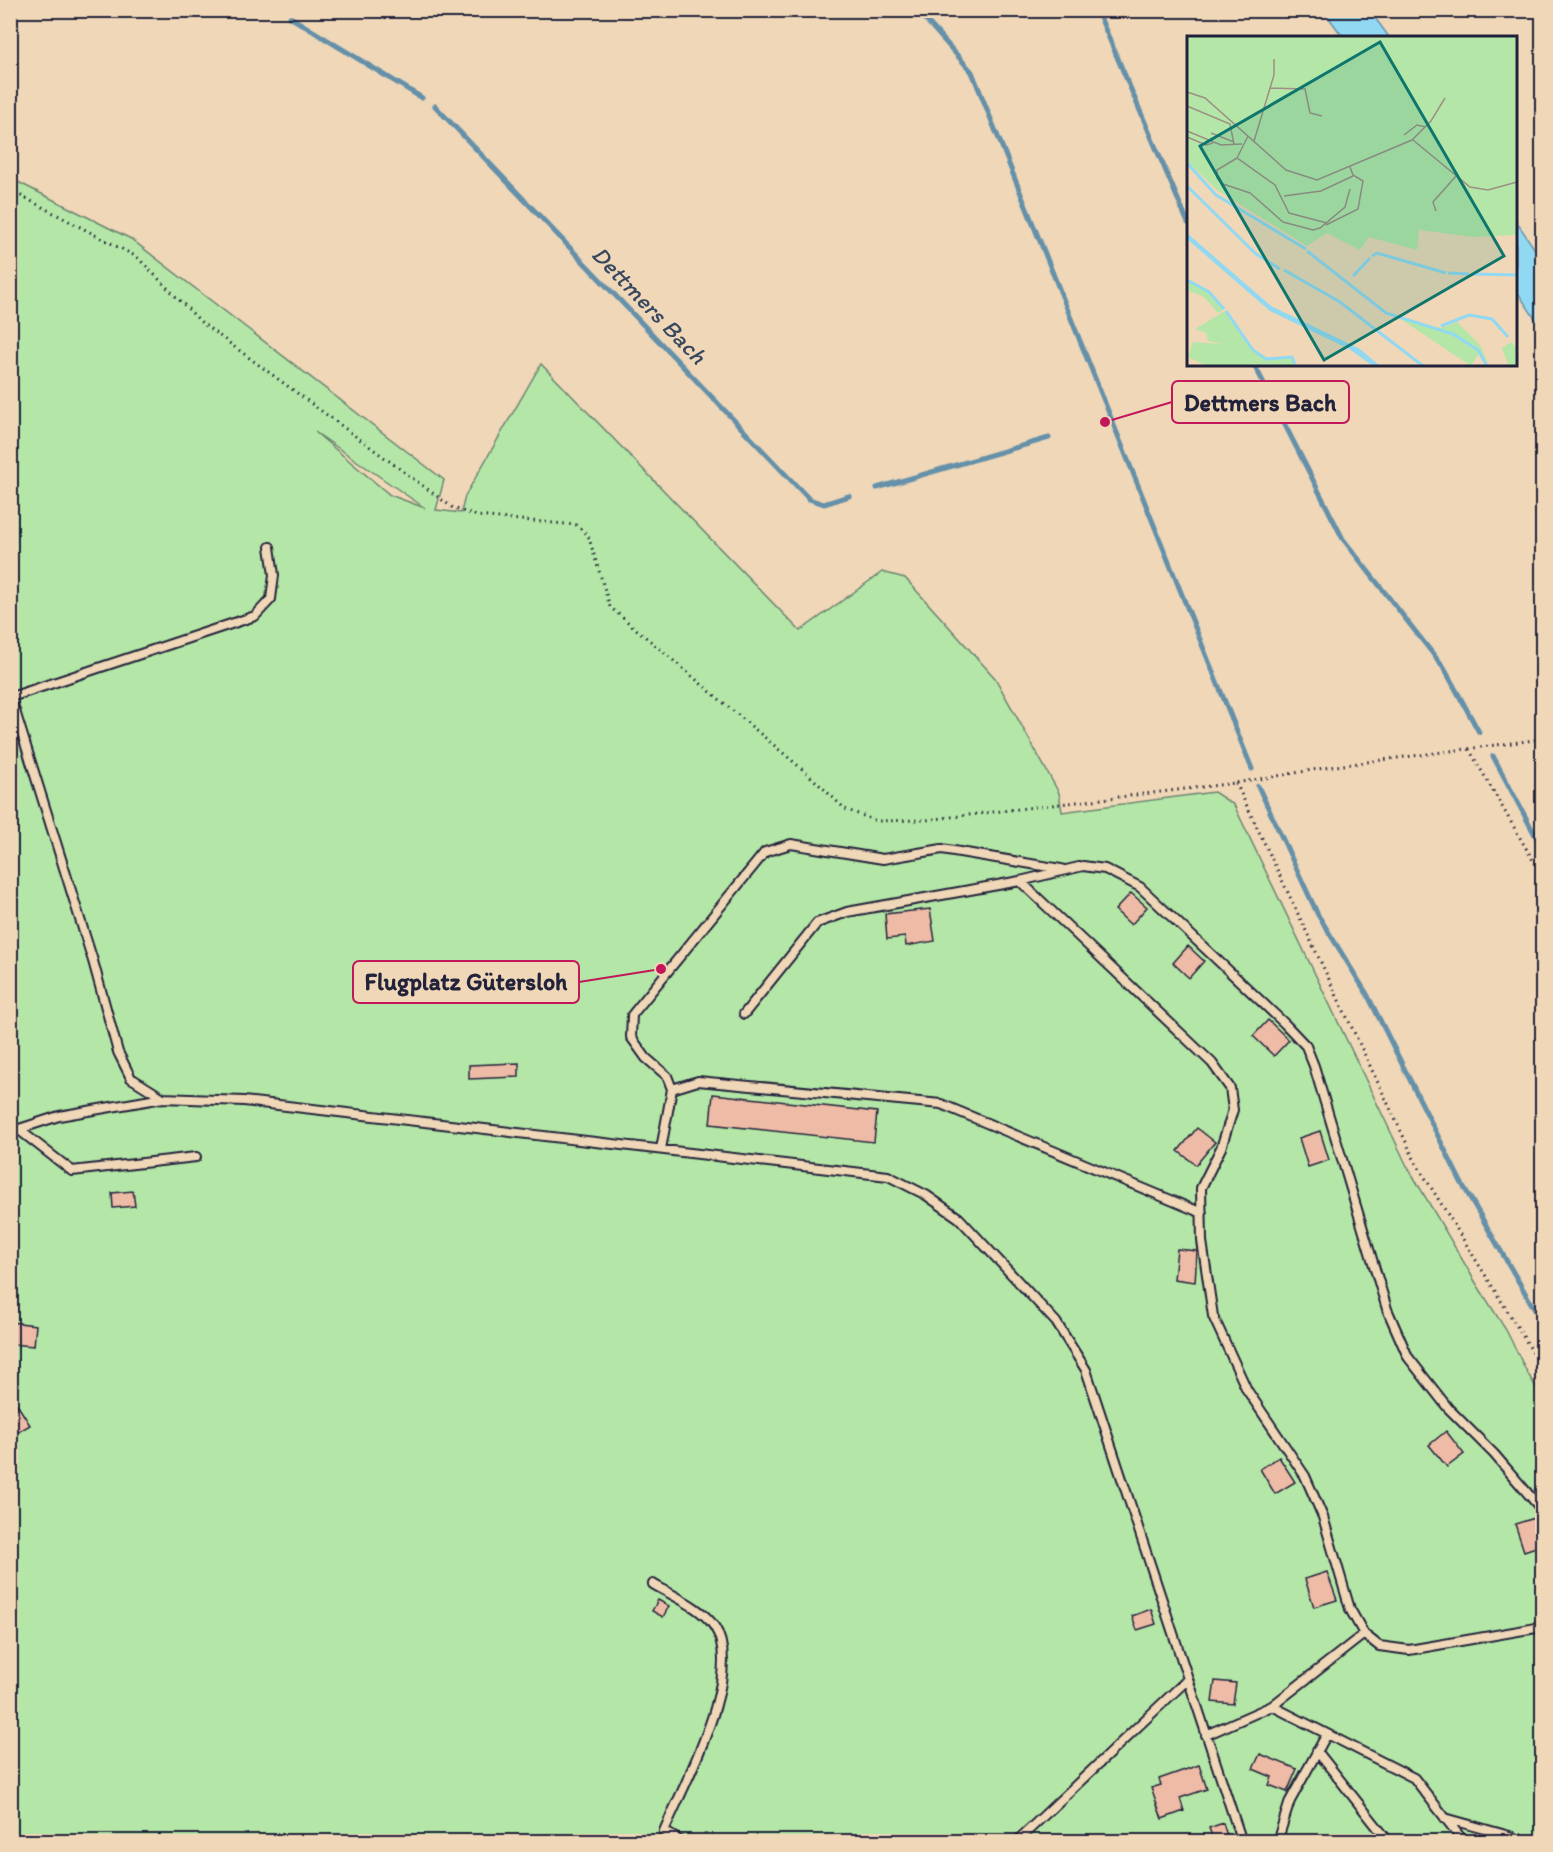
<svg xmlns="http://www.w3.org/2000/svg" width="1553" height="1852" font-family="Itim,sans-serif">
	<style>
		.green { fill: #b4e7a7; stroke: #6b8471; stroke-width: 1.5; fill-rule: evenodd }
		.water { fill: #91d9f2; stroke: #6590a9; stroke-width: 1.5 }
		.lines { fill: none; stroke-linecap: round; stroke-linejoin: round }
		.stream { stroke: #6590a9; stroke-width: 5 }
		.building { fill: #eebba6; stroke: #22223b; stroke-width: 1.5 }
		.service-casing { stroke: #22223b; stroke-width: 12 }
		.path { stroke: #22223b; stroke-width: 3; stroke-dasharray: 1.5 4.5; stroke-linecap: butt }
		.service { stroke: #efd7b7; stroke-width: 8 }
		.labels { text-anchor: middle; stroke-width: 4.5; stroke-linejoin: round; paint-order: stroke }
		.water-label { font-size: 24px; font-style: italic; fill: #384760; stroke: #efd7b7 }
		.inset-river { fill: none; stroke: #91d9f2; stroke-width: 3 }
		.inset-road { fill: none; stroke: #9d8f85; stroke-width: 1.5 }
		.view { fill: #0f766e; fill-opacity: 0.15; stroke: #0f766e; stroke-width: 3 }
		.inset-edge { fill: none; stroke: #22223b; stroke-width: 3 }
		.leader { fill: none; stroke: #c2185b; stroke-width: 2 }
		.callout-dot { fill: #c2185b; stroke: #efd7b7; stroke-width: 2 }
		.callout { fill: #efd7b7; stroke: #c2185b; stroke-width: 2 }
		.callout-label { font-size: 24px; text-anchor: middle; font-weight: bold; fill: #22223b }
	</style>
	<rect width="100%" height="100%" fill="#efd7b7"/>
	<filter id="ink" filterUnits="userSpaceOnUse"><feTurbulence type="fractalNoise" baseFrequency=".0167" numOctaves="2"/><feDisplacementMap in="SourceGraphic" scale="12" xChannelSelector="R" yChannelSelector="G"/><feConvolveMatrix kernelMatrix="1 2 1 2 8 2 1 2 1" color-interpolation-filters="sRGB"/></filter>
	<g filter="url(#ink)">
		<path class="green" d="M10,178L131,239L444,480L436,510L461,513L465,496L541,364L800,631L882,572L905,578L995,678L1059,793L1062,812L1214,792L1234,805L1407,1166L1476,1283L1506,1330L1528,1374L1542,1397V1841H11ZM315,432L425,508L390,495Z"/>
		<path class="water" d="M1324,11H1370L1389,37H1343Z
			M1516,221L1542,260V329L1516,290Z"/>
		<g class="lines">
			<path class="stream" d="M917,10L972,72L1252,769
				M1097,10L1188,223
				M290,17L422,98
				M435,106L809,499L824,504L849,496
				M1254,364L1343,539L1444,668L1479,732
				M877,488L1049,438
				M1493,756L1542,848
				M1258,786L1318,915L1367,994L1461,1182L1542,1322"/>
		</g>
		<path class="building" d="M1131,893L1147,907L1131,925L1115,910Z
			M930,909L935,941L906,946L905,937L887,939L885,914Z
			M1188,946L1204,961L1189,978L1173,963Z
			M1268,1020L1289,1040L1274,1056L1253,1036Z
			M519,1063V1077L469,1079V1065Z
			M713,1094L877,1112L874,1142L710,1124Z
			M1197,1128L1215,1142L1196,1165L1178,1151Z
			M1320,1131L1329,1160L1308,1167L1299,1138Z
			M133,1191L135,1206L113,1208L112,1193Z
			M1177,1249L1197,1251L1195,1282L1174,1279Z
			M10,1322L36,1325L34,1346L10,1344Z
			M10,1393L30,1425L10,1437Z
			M1446,1431L1464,1454L1447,1467L1429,1445Z
			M1279,1457L1295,1482L1275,1494L1260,1469Z
			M1538,1517L1542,1531V1545L1524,1551L1515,1524Z
			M1327,1572L1337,1600L1314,1607L1305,1579Z
			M658,1600L669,1606L663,1617L652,1611Z
			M1151,1609L1156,1624L1137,1630L1132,1616Z
			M1215,1681L1236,1683L1233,1704L1212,1702Z
			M1260,1754L1297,1769L1287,1792L1269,1785L1272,1777L1253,1769Z
			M1199,1765L1207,1789L1180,1798L1184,1811L1162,1819L1151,1788L1161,1785L1159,1779Z
			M1223,1823L1229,1842H1214L1209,1828Z"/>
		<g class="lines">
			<g class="service-casing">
				<path id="service" d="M10,695L93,961L118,1052L131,1078L163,1098
					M11,697L255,616L271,599L274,575L270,547
					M1020,881L1212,1063L1230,1088L1233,1110L1221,1148L1201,1188L1202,1241L1213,1316L1247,1390L1305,1476L1323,1517L1350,1609L1364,1634L1379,1646L1409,1650L1536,1628L1542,1621
					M744,1014L817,923L847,912L1020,881L1083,866L1105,869L1140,887L1285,1024L1306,1046L1314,1066L1387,1309L1408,1357L1448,1408L1494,1454L1542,1510
					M672,1089L698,1081L941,1104L1202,1213
					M18,1129L72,1171L196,1157
					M10,1132L59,1116L163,1098L244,1101L888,1176L926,1195L959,1218L1056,1322L1086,1370L1242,1842
					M661,1149L672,1089L667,1076L646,1058L631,1037L632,1015L765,852L791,844L883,859L942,849L1061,869
					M653,1584C673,1596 701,1607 714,1626C746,1673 684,1784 664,1831L682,1842
					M1272,1706L1414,1778L1464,1842
					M1206,1735L1272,1706L1364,1634
					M1317,1751L1389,1842
					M1445,1818L1513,1837L1516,1842
					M1016,1842L1187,1680
					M1277,1842L1290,1801L1327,1734"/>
			</g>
			<path class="path" d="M10,190L137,257L202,323L453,508L477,516L576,525L588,535L610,607L808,774L845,809L876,821L926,820L1236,783L1336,766L1542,739
				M1469,749L1542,876
				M1236,783L1416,1163L1542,1367"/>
			<use href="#service" class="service"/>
		</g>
	</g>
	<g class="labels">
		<g class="water-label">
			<text transform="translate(649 305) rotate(46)" y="8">Dettmers Bach</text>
		</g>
	</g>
	<g transform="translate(1187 36)">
		<rect width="330" height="330" fill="#efd7b7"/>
		<path d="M0,0H330V199L286,201L233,194L232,191L230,214L182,201L173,214L140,197L120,210L30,154L0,125ZM0,243L21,257L36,274L31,277L17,261L0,254ZM38,275L65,315L79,323L105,322L107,330H20L1,321L6,306L35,308L21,305L19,297L8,293ZM212,282L254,292L270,286L293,309L302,330L292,317L284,330ZM324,306L330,312V330H322L315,312Z" fill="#b4e7a7"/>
		<path d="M0,197L84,270L173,313L193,330H186L162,313L83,275L0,203Z" fill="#91d9f2"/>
		<path class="inset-river" d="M1,128L29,159L119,213M0,150L69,218L93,233M120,215L199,277L266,298L291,314L300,330M185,220L190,217L259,237M97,234L153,266L236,330M261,237L282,238M285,238L330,239M166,240L183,222M0,244L22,256L37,273M39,275L66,314L79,323L105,321L108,328M254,290L282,279L305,283L321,301"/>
		<path class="inset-road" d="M83,52L118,53L123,77L135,80M0,56L18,62L99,134L130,144L225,104L244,85L258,62M0,70L43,88L47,108M0,95L34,109L55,108M24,97L47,106M217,99L230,89L239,91M0,101L19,109L26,107M226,104L283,151L301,154L330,146M67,105L87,39V23M50,122L61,100M97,160L134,155L166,140M249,175L246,166L269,140M140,187L102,177L88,149L50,122L30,134V142L36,148L63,157L96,186L126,194L133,192L158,171L163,153M139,189L171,173L176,145L166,139L163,131"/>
		<path class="view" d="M193,6L317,220L137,324L13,110Z"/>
		<rect width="330" height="330" class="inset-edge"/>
	</g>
	<path class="leader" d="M1105 422L1172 402M661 969L579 982"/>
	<g class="callout-dot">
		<circle cx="1105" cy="422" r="6"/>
		<circle cx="661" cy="969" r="6"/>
	</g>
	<g class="callout">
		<rect x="1172" y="381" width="177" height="42" rx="6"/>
		<rect x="353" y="961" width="226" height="42" rx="6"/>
	</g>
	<g class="callout-label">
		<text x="1260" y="411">Dettmers Bach</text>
		<text x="466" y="990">Flugplatz Gütersloh</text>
	</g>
	<rect width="1553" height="1852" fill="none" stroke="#efd7b7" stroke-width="36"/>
	<rect x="18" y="18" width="1517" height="1816" fill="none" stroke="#22223b" stroke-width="2" filter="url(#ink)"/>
</svg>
